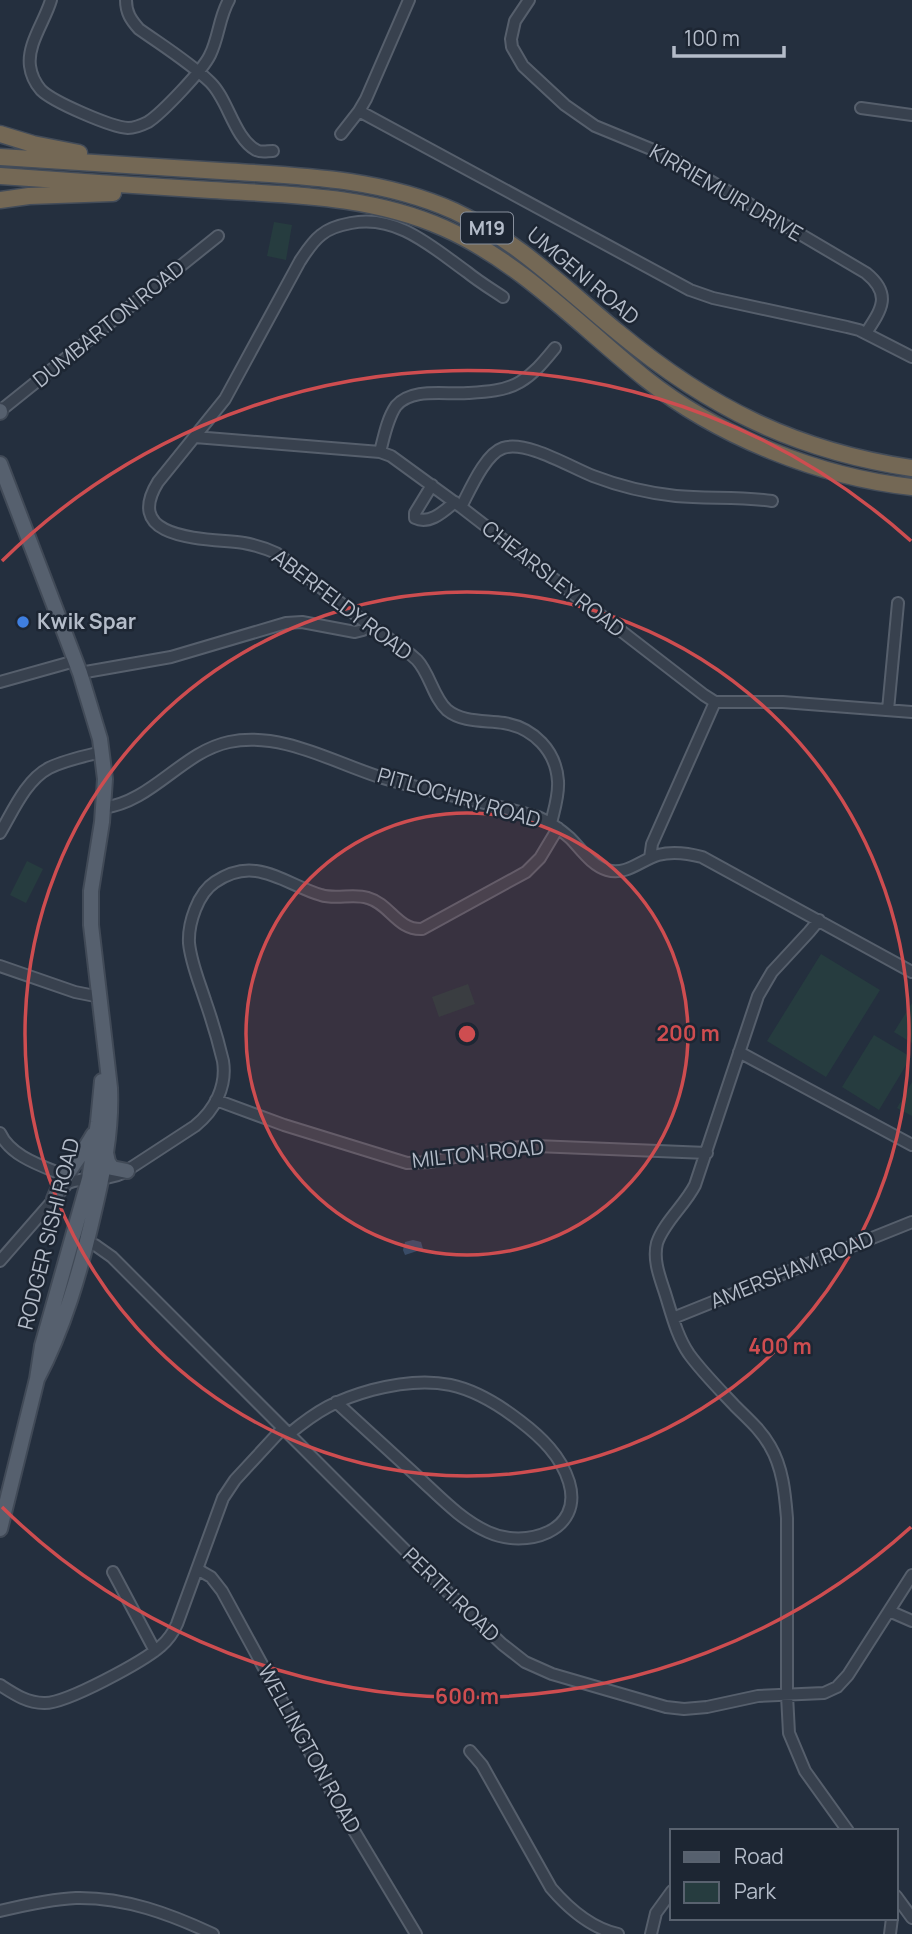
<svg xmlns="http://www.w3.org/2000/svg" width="912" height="1934" font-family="Manrope,sans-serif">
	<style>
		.green { fill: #263c3f }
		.water { fill: url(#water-ripples) }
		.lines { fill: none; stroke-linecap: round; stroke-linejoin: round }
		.minor-casing { stroke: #565f6c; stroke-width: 14 }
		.major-casing { stroke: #414a57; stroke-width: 18 }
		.highway-casing { stroke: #434c59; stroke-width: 19 }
		.minor { stroke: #38414e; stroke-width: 10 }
		.major { stroke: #56606e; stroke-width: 14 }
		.highway { stroke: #746855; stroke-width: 16 }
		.ring { fill: none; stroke: #ce4d50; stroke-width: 3.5 }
		.shop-dot { fill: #3f7fe0; stroke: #1d2633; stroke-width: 2.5 }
		.labels { text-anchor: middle; stroke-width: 5; stroke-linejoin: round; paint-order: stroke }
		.shield { fill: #1d2633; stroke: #878f9c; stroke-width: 2 }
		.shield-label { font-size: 19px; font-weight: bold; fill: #b4bcc9 }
		.street-label { font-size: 21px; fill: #b4bcc9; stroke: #1d2633 }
		.poi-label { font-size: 21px; font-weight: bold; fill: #b4bcc9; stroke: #1d2633; text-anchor: start }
		.centre { fill: #ce4d50; stroke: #1d2633; stroke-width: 3.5 }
		.ring-label { font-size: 21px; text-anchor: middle; font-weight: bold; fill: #ce4d50; stroke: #1d2633; stroke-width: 5; stroke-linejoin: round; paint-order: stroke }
	</style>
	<defs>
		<pattern id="water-ripples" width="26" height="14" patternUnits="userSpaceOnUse" patternTransform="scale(1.75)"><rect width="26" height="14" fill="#394c67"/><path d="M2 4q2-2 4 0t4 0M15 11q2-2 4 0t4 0" fill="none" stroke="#53647b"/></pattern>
	</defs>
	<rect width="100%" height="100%" fill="#242f3e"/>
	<path class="green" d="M274,222L292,225L286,260L267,256Z
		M27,861L43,869L26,903L10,895Z
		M821,954L880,990L826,1077L767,1041Z
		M468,984L475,1004L439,1017L432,997Z
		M912,1003V1043L894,1032Z
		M874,1035L911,1057L879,1110L842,1087Z
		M912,1082V1116L897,1108Z"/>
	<path class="water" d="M413,1240L421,1242L423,1249L405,1255L403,1250L405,1242Z"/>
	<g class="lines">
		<g class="minor-casing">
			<path id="minor" d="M51,0C45,21 27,44 30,66C31,74 35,83 41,90C53,102 111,127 128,128C135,128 142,125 148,122C162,113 203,70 210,55C219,37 219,17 229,0
				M126,0C126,13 131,20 139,29C163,46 189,62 210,82C228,99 234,138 256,150C261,153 267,151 273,151
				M529,0L515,21L511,39L512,47L523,66L565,105L595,126L668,156L866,273C892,294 882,309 866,333
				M861,108L912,115
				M359,111L690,290L713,298L847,327L859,330L912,357
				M341,134L359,111L366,99L409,0
				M503,297C491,289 478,281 467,272C432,247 397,214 351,223C340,225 329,228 321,235C312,242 306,252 300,261L225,399L158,482C121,542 209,538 244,543C255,545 265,548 276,553C306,575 335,599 365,622C382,635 401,645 417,660C430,674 433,697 447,710C463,723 486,720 504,723C534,728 556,751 558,781C559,796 554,810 551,823
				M0,411L218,236
				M195,437L380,452L391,456L461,507L704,695L715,702H783L912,712
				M380,452C384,437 387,419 396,406C412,387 446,395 468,393C485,392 505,391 520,382C535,373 545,360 555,348
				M432,485L415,513V518C430,525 444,511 455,502
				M461,507C470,490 485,454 503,448C526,440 570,467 593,476C619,486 648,493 676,496C708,499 740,496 772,501
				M80,673L171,657L286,623L302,622L355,632L363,630L369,625
				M0,682L75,661
				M888,710L898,603
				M103,808C152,802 182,752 229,742C282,731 334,763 383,778C434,793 487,802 538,817C550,822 560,829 570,838C581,849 591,865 607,870C626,876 641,860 658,855C673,851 687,853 702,857L912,972
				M0,833C13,811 26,780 49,768C65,760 85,756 102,752
				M650,858L652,844L715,702
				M819,920L809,932L772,972L758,996L695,1185C685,1205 664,1222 657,1243C653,1259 659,1275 664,1290C671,1311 676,1335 689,1354C702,1372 720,1390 735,1406C748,1419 761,1430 770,1446C783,1468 785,1494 787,1518V1695L789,1733L805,1771L848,1831
				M0,966L75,992L100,997
				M739,1052L912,1145
				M216,1100L284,1125L407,1163L431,1162L494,1149L536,1146L707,1153
				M0,1133C11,1157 43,1166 66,1176
				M81,1241L95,1245L112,1257L431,1576L502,1644L525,1662L552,1674L666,1707L684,1709L707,1707L758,1696L824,1693L837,1687L848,1675L912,1575
				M0,1261L68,1183C86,1175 105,1182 123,1173L195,1126C215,1110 227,1086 223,1061C218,1040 212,1020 205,1000C199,981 191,963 189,943C188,923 198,893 215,882C227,874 242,869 256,871C279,874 299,889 321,895C336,900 353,893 368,898C390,904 397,930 422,929L526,872L540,858L558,828
				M673,1318L912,1222
				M289,1434C318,1410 336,1400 372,1390C433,1374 470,1382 520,1421C541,1437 561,1456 569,1482C584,1532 525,1549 488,1532C461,1520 440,1497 418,1477C391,1452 363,1427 336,1402
				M197,1569L211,1577L222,1591L338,1804L416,1934
				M113,1572L155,1651
				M889,1611L912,1621
				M0,1685C14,1694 27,1703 44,1703C66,1704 144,1661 161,1646C168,1640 173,1633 177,1624L223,1498L235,1480L283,1428
				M470,1751L482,1765L551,1888C569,1909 591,1928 618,1934
				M896,1896L912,1918
				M0,1911C25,1905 51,1899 76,1898C125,1897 170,1914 213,1934
				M651,1934L656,1913L672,1891
				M890,1934L892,1918"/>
		</g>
		<g class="major-casing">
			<path id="major" d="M0,412V411
				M0,464L80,673L100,739L105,779L102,822L91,891V925L110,1088C112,1132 103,1174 93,1216C80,1272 64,1328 37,1379
				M106,1153L108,1162L112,1168L127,1171
				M54,1199C63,1175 81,1157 93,1135
				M0,1529L37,1379L42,1346L89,1179L98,1122L102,1081"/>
		</g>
		<g class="highway-casing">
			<path id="highway" d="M0,134L33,144L79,153
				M0,157C74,162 148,166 221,171C301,176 380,178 454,211C520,242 564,288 619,333C708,407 796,451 912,468
				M0,176C70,181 141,186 211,190C290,195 370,195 444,228C521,262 581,327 646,379C719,437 820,477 912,487
				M0,200L29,196L113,193"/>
		</g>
		<use href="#minor" class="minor"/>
		<use href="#major" class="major"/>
		<use href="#highway" class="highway"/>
	</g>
	<circle cx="467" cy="1034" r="221" fill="#ce4d50" fill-opacity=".12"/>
	<g class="ring">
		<circle cx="467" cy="1034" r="221"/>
		<circle cx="467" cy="1034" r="442"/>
		<path d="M911 1527A663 663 0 0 1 2 1507M2 561A663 663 0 0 1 911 541"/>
	</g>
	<circle class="shop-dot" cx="23" cy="622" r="7"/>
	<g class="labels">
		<rect class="shield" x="461" y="212.5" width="52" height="31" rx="5"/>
		<g class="shield-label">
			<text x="487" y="235">M19</text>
		</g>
		<g class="street-label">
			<text transform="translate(726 193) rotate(30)" y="7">KIRRIEMUIR DRIVE</text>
			<text transform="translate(583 276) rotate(40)" y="7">UMGENI ROAD</text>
			<text transform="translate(109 324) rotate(-39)" y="7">DUMBARTON ROAD</text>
			<text transform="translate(553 579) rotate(38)" y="7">CHEARSLEY ROAD</text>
			<text transform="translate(342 605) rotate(37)" y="7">ABERFELDY ROAD</text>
			<text transform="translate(459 798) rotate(16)" y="7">PITLOCHRY ROAD</text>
			<text transform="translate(478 1154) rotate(-6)" y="7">MILTON ROAD</text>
			<text transform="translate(49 1234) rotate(-76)" y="7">RODGER SISHI ROAD</text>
			<text transform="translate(792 1270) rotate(-22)" y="7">AMERSHAM ROAD</text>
			<text transform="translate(451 1595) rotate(44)" y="7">PERTH ROAD</text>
			<text transform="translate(309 1749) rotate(61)" y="7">WELLINGTON ROAD</text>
		</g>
		<g class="poi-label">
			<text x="37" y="629">Kwik Spar</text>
		</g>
	</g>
	<circle cx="467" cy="1034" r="10" class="centre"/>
	<g class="ring-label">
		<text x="688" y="1041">200 m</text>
		<text x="780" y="1354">400 m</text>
		<text x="467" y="1704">600 m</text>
	</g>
	<rect x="670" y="1829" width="228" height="91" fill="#1d2633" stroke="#59626f" stroke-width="2"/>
	<rect x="684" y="1852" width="35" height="10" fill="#56606e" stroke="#59626f" stroke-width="2"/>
	<text x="734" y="1864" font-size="21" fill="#b4bcc9">Road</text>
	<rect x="684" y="1882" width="35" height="21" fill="#263c3f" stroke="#59626f" stroke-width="2"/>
	<text x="734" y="1899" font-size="21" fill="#b4bcc9">Park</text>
	<path d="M674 46v10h110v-10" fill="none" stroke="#b4bcc9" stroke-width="3.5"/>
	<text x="684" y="46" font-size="21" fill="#b4bcc9" stroke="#1d2633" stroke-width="5" paint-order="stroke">100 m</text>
</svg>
